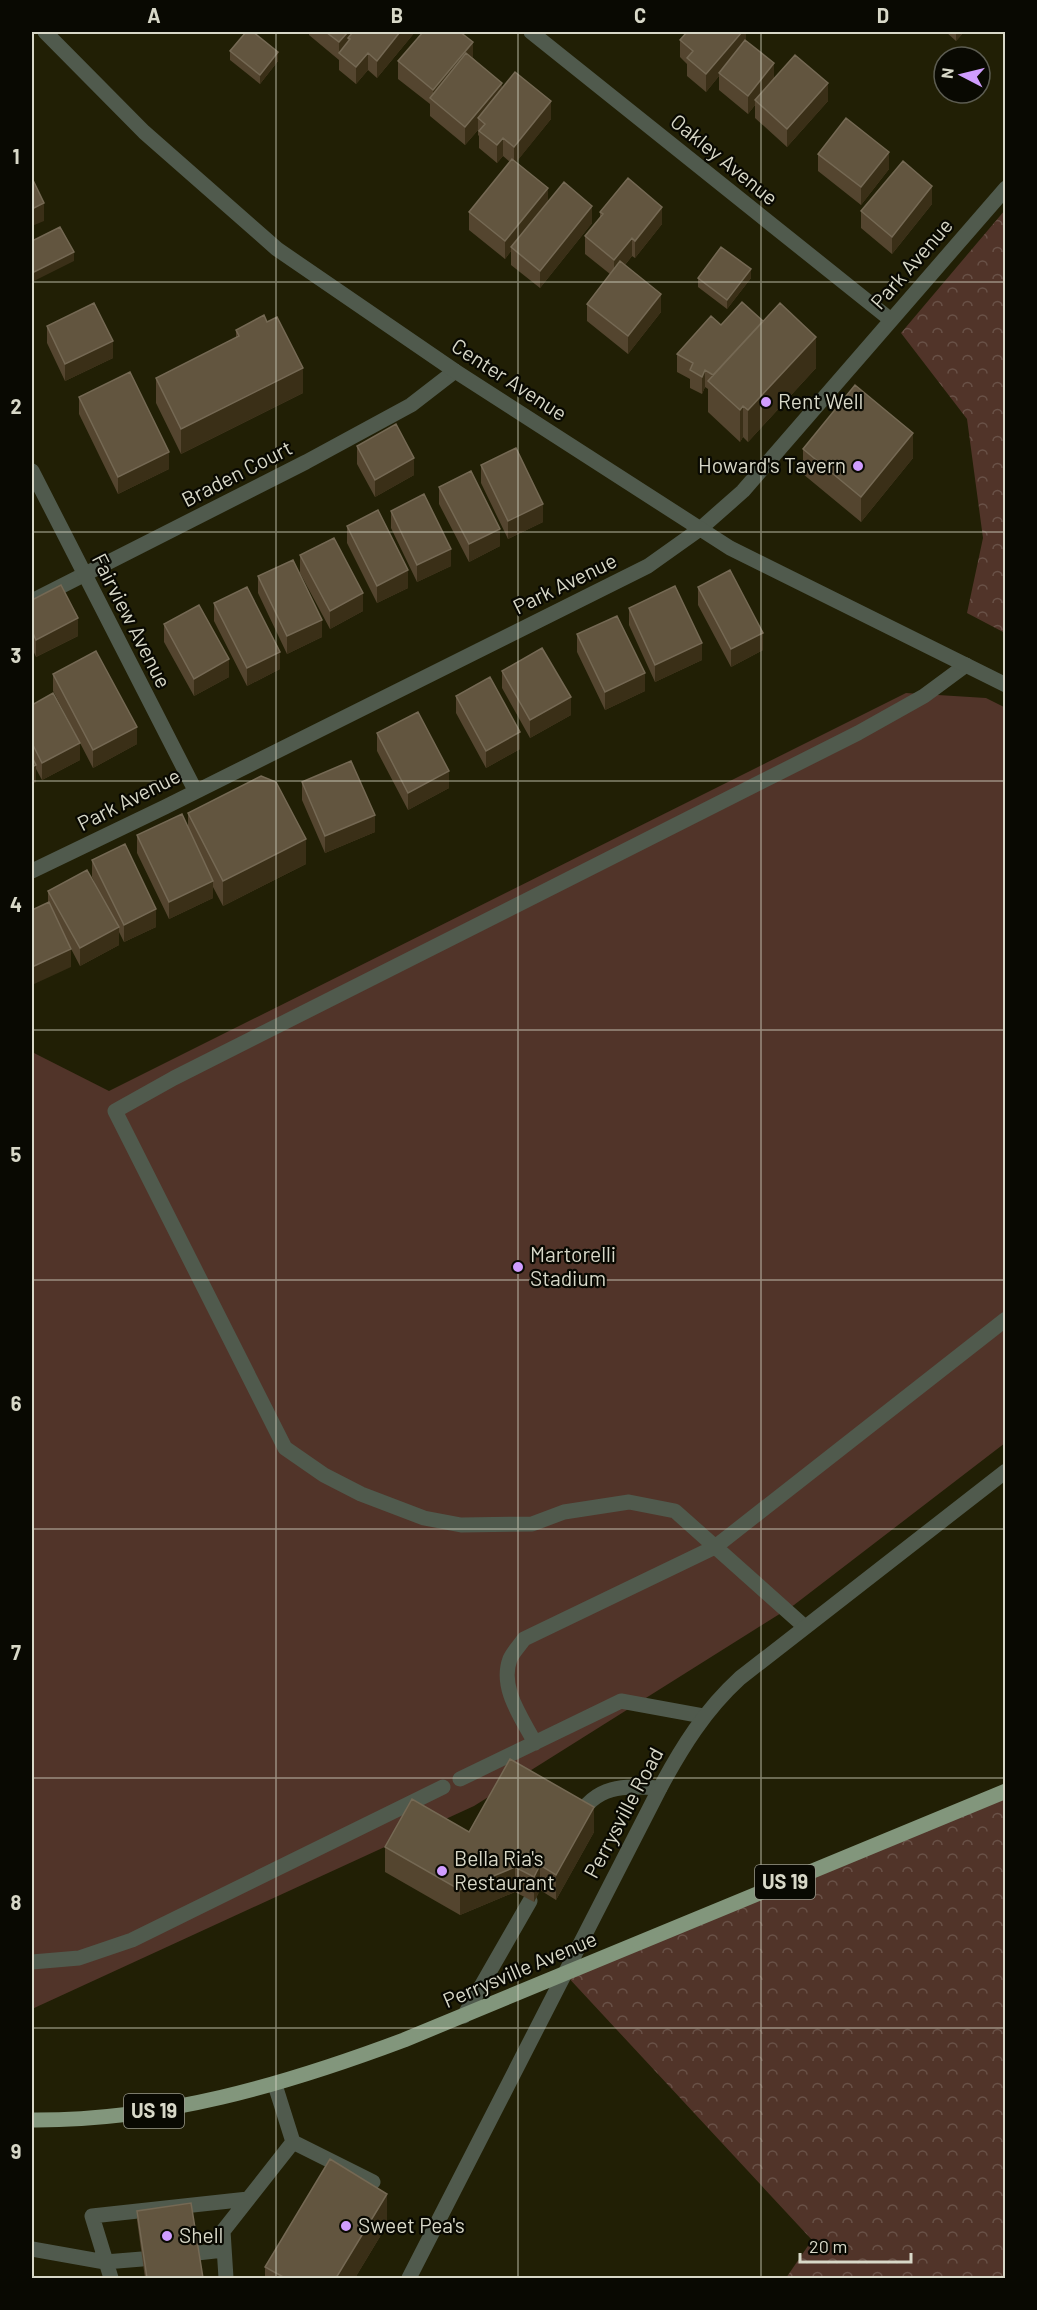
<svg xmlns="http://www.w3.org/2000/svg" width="1037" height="2310" font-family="Barlow,sans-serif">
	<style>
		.green { fill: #513429 }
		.forest { fill: url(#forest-crowns) }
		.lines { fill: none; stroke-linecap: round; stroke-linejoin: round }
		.service { stroke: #505a4d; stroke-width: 15 }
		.minor { stroke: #505a4d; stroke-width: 15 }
		.tertiary { stroke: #505a4d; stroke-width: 15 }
		.primary { stroke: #82967c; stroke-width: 15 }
		.wall { fill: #54452f }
		.shaded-wall { fill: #3a2f17 }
		.building { fill: #62553f; stroke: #756954; stroke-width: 1.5 }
		.grid { fill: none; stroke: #d8d8c8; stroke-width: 1.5; stroke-opacity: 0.55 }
		.poi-dot { fill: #d09dff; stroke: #090902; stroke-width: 2 }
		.labels { text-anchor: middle; stroke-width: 4.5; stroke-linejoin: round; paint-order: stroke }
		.shield { fill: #090902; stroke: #9a9a8d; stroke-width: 1.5 }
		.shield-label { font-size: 20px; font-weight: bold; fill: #d8d8c8 }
		.street-label { font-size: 21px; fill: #d8d8c8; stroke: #090902 }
		.poi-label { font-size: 21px; fill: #d8d8c8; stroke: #090902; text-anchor: start }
		.neatline { fill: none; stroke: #d8d8c8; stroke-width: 2 }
		.grid-label { font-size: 20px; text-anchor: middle; font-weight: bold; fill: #d8d8c8 }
	</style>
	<defs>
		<pattern id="forest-crowns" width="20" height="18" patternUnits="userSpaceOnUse" patternTransform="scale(1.5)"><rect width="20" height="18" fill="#513429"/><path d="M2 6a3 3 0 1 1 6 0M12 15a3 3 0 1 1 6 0" fill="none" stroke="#695147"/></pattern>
	</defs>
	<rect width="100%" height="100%" fill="#211f05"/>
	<path class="green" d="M906,693L986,698L1006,708L1005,1443L794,1605L474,1806L32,2009V1052L109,1091Z"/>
	<path class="forest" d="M1005,210V633L967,613L983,538L967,419L901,333Z
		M1005,1791V2278H786L812,2240L565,1974Z"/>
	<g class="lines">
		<path class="service" d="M32,601L306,462L411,405L455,371
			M805,1627L675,1511L629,1502L564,1512L532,1524L461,1525L424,1518L361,1494L324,1475L285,1448L115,1111L174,1078L858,733L924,696L966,665
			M535,1743C522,1718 499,1688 510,1659C513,1652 520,1645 524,1639L715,1547L1006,1319
			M460,1779L621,1701L703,1716
			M577,1819C596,1784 624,1786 660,1788
			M32,1962L79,1958L132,1940L443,1787
			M464,2016L530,1901
			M293,2142L373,2182
			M32,2249L105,2262L142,2259
			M197,2253L224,2250
			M111,2278L92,2216L248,2199
			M226,2278L223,2231L293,2142L275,2085"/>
		<path class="minor" d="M531,32L891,320
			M32,471L195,790
			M32,871L165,807L648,566L700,529L743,491L1006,188
			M409,2278L660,1788C682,1747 705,1710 740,1678L1006,1471"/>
		<path class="tertiary" d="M45,32L144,132L277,249L455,371L730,548L1006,685"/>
		<path class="primary" d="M32,2120C161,2121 284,2085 404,2040L1006,1791"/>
	</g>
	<path class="wall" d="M309,32H415L377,78L368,70L356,84L339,70V60L309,35Z
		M746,32V41L774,78L828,101L787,147L755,118V105L748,114L719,90V76L706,92L687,76V64L680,57V40Z
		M946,32H964L956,41Z
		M230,51L278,61L260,84L230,60Z
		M473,58L502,88L551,119L516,162L548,202L592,223L540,288L511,265V251L505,259L469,230V212L510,162L503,156L497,163L479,148V136L478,135V130L465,145L430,116V104L398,79V61Z
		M818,154L889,169L861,205L818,171Z
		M932,204L892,254L861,228V211Z
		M600,212L662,224L635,258L632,256L625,265L661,312L628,354L587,321V304L610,274L585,254V236L600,218Z
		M698,278H751L727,309L698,287Z
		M763,321L816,368L748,442L743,437L740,442L708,412V389L705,387L702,394L690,388V379L677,372V354L721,325Z
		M47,326L113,358L65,381L47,343Z
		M236,330L303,393L181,454L156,403V378L236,338Z
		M79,397L169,469L118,494L79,414Z
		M357,446L414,475L375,497L357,464Z
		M803,449L913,458L861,522L803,474Z
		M481,465L543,522L508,539L481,483Z
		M439,487L500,546L469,562L439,504Z
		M391,511L451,566L417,582L391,528Z
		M347,526L408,588L377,603L347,543Z
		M300,555L363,611L330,629L300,573Z
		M258,576L322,637L287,654L258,593Z
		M698,587L763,650L731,667L698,605Z
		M32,600L78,636L36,657L32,648Z
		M214,603L280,669L247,686L214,621Z
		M629,608L702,660L655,682L629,625Z
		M164,624L229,677L194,696L164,642Z
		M577,634L645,691L605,710L577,652Z
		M502,671L571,715L530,738L502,688Z
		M53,674L137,744L93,768L53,691Z
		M456,696L520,749L486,768L456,713Z
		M32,705L80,760L42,780L36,769V782L32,784Z
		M377,733L449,788L408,810L377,751Z
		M302,782L375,832L325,853L302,800Z
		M188,813L306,864L223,906L213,887V898L169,919L137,853V835L188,828Z
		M92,860L156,927L124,942L119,932V945L80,966L69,945L71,967L48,902V891L101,896L92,877Z
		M469,1832H594L556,1900L540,1890L534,1902L515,1892L460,1915L385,1872V1847Z
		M137,2211L203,2278H145L137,2220Z
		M387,2225L355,2278H265V2267Z"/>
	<path class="shaded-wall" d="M348,32H362L348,38V48L339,53V42Z
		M400,32H415L377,78V61Z
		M742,32H746V43L719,73V76L706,92V74Z
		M956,32H964L956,41Z
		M473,42V59L433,101V90Z
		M278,52V61L260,84V75Z
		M368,53V70L356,84V67Z
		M774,63V80L755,100V105L748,114V96Z
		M502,83V100L478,118V130L465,145V127Z
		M828,83V101L787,147V129Z
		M551,101V119L514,165V147Z
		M503,138V156L497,163V145Z
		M889,152V169L861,205V187Z
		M932,186V204L892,254V237Z
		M548,188V206L511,247V251L505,259V241Z
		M44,203V221L32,226V209Z
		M592,206V223L540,288V271Z
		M662,207V224L635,258V241Z
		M632,238V256L614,278V260Z
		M74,252V261L32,282V273Z
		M751,269V278L727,309V300Z
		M661,294V312L628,354V336Z
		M816,337V368L748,442V410Z
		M113,341V358L65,381V364Z
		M303,368V393L181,454V429Z
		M705,370V387L702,394V377Z
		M743,406V437L740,442V410Z
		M913,433V458L861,522V497Z
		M169,452V469L118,494V477Z
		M414,458V475L375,497V480Z
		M543,504V522L508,539V521Z
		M500,529V546L469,562V544Z
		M451,549V566L417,582V565Z
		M408,570V588L377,603V586Z
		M363,593V611L330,629V611Z
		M78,618V636L36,657V640Z
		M322,620V637L287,654V636Z
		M763,633V650L731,667V649Z
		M702,643V660L655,682V665Z
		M280,652V669L247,686V668Z
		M229,659V677L194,696V679Z
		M645,673V691L605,710V692Z
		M571,697V715L530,738V720Z
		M137,727V744L93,768V750Z
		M520,732V749L486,768V751Z
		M80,743V760L42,780V763Z
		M36,765V782L32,784V767Z
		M449,771V788L408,810V793Z
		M375,815V832L325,853V836Z
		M306,839V864L223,906V881Z
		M213,881V898L169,919V902Z
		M156,909V927L124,942V925Z
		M119,927V945L80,966V948Z
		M71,949V967L32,985V967Z
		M594,1807V1832L556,1900V1875Z
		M540,1865V1890L534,1902V1877Z
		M515,1867V1892L460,1915V1890Z
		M387,2194V2225L355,2278H336Z"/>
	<path class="building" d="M246,32H253L278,52L260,75L230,51Z
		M326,32H348L339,42Z
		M353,32H400L377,61L368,53L356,67L339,53L350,39L348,38Z
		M423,32H460L473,42L433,90L398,61Z
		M687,32H742L706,74L687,58L693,51L680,40Z
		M745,40L774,63L748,96L719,73Z
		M466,53L502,83L465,127L430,98Z
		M795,55L828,83L787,129L755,100Z
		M515,72L551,101L514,147L503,138L497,145L479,131L485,124L478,118Z
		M846,118L889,152L861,187L818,154Z
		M512,159L548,188L505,241L469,212Z
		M903,161L932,186L892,237L861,211Z
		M32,178L44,203L32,209Z
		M628,178L662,207L635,241L632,238L614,260L585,236L603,214L600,212Z
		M564,182L592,206L540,271L511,247Z
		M60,227L74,252L32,273V241Z
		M721,247L751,269L727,300L698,278Z
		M620,261L661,294L628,336L587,304Z
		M742,302L763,321L713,375L705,370L702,377L690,370L693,363L677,354L711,316L721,325Z
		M94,303L113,341L65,364L47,326Z
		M780,303L816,337L748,410L743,406L740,410L708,381Z
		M264,315L267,322L277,317L303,368L181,429L156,378L239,336L236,330Z
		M130,372L169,452L118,477L79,397Z
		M855,385L913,433L861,497L803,449Z
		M396,424L414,458L375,480L357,446Z
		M516,448L543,504L508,521L481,465Z
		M471,471L500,529L469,544L439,487Z
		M424,494L451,549L417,565L391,511Z
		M378,510L408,570L377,586L347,526Z
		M334,538L363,593L330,611L300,555Z
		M293,560L322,620L287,636L258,576Z
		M730,570L763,633L731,649L698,587Z
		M61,585L78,618L36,640L32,631V600Z
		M675,586L702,643L655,665L629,608Z
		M247,587L280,652L247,668L214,603Z
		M199,605L229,659L194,679L164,624Z
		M617,616L645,673L605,692L577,634Z
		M542,648L571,697L530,720L502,671Z
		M96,651L137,727L93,750L53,674Z
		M490,677L520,732L486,751L456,696Z
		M53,693L80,743L42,763L32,743V705Z
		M418,712L449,771L408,793L377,733Z
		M32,757L36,765L32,767Z
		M351,761L375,815L325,836L302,782Z
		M261,776L276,782L306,839L223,881L188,813Z
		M182,814L213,881L169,902L137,835Z
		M125,844L156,909L124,925L92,860Z
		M87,870L119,927L80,948L48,891Z
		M49,902L71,949L32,967V910Z
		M510,1759L594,1807L556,1875L540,1865L534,1877L515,1867L460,1890L385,1847L412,1799L469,1832Z
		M330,2159L387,2194L336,2278H285L265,2267Z
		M191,2203L203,2278H147L137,2211Z"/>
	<path class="grid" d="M276,32V2278M518,32V2278M761,32V2278M32,282H1006M32,532H1006M32,781H1006M32,1030H1006M32,1280H1006M32,1529H1006M32,1778H1006M32,2028H1006"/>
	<g class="poi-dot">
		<circle cx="766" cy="402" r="6"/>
		<circle cx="858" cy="466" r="6"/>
		<circle cx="518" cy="1267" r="6"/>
		<circle cx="442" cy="1871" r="6"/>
		<circle cx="346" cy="2226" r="6"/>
		<circle cx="167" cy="2236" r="6"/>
	</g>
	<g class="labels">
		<g class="shield">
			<rect x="755" y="1865" width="60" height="34" rx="4.5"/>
			<rect x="124" y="2094" width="60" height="34" rx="4.5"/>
		</g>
		<g class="shield-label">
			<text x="785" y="1889">US 19</text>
			<text x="154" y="2118">US 19</text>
		</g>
		<g class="street-label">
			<text transform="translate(724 160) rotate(39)" y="7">Oakley Avenue</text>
			<text transform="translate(912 264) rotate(-49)" y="7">Park Avenue</text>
			<text transform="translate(509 380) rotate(33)" y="7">Center Avenue</text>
			<text transform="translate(237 474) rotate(-27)" y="7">Braden Court</text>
			<text transform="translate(565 584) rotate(-26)" y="7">Park Avenue</text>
			<text transform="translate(131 621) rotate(63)" y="7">Fairview Avenue</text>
			<text transform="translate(129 800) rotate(-27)" y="7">Park Avenue</text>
			<text transform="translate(624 1813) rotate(-62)" y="7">Perrysville Road</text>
			<text transform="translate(520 1970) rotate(-23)" y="7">Perrysville Avenue</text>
		</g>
		<g class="poi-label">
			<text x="778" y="409">Rent Well</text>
			<text x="846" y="473" text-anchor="end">Howard's Tavern</text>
			<text x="530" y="1262">Martorelli<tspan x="530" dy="24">Stadium</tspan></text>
			<text x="454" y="1866">Bella Ria's<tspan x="454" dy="24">Restaurant</tspan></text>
			<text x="358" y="2233">Sweet Pea's</text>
			<text x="179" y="2243">Shell</text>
		</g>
	</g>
	<rect width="1037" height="2310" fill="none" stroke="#090902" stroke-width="66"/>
	<g transform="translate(962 75) rotate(277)"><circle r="28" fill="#090902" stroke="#5c5c51" stroke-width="1.5"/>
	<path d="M0-4.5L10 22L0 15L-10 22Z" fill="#d09dff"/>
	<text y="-9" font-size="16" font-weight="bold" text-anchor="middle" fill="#d8d8c8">N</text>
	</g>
	<path d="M800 2253v9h111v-9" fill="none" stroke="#d8d8c8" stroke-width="3"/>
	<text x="809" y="2253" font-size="18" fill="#d8d8c8" stroke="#090902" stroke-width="4.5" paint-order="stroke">20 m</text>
	<rect x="33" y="33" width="971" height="2244" class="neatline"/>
	<g class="grid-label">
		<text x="154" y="23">A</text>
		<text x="397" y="23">B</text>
		<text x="640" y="23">C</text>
		<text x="883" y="23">D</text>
		<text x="16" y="164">1</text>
		<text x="16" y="414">2</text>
		<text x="16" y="663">3</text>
		<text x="16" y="912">4</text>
		<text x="16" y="1162">5</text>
		<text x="16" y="1411">6</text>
		<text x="16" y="1660">7</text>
		<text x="16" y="1910">8</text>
		<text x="16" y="2159">9</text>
	</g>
</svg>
